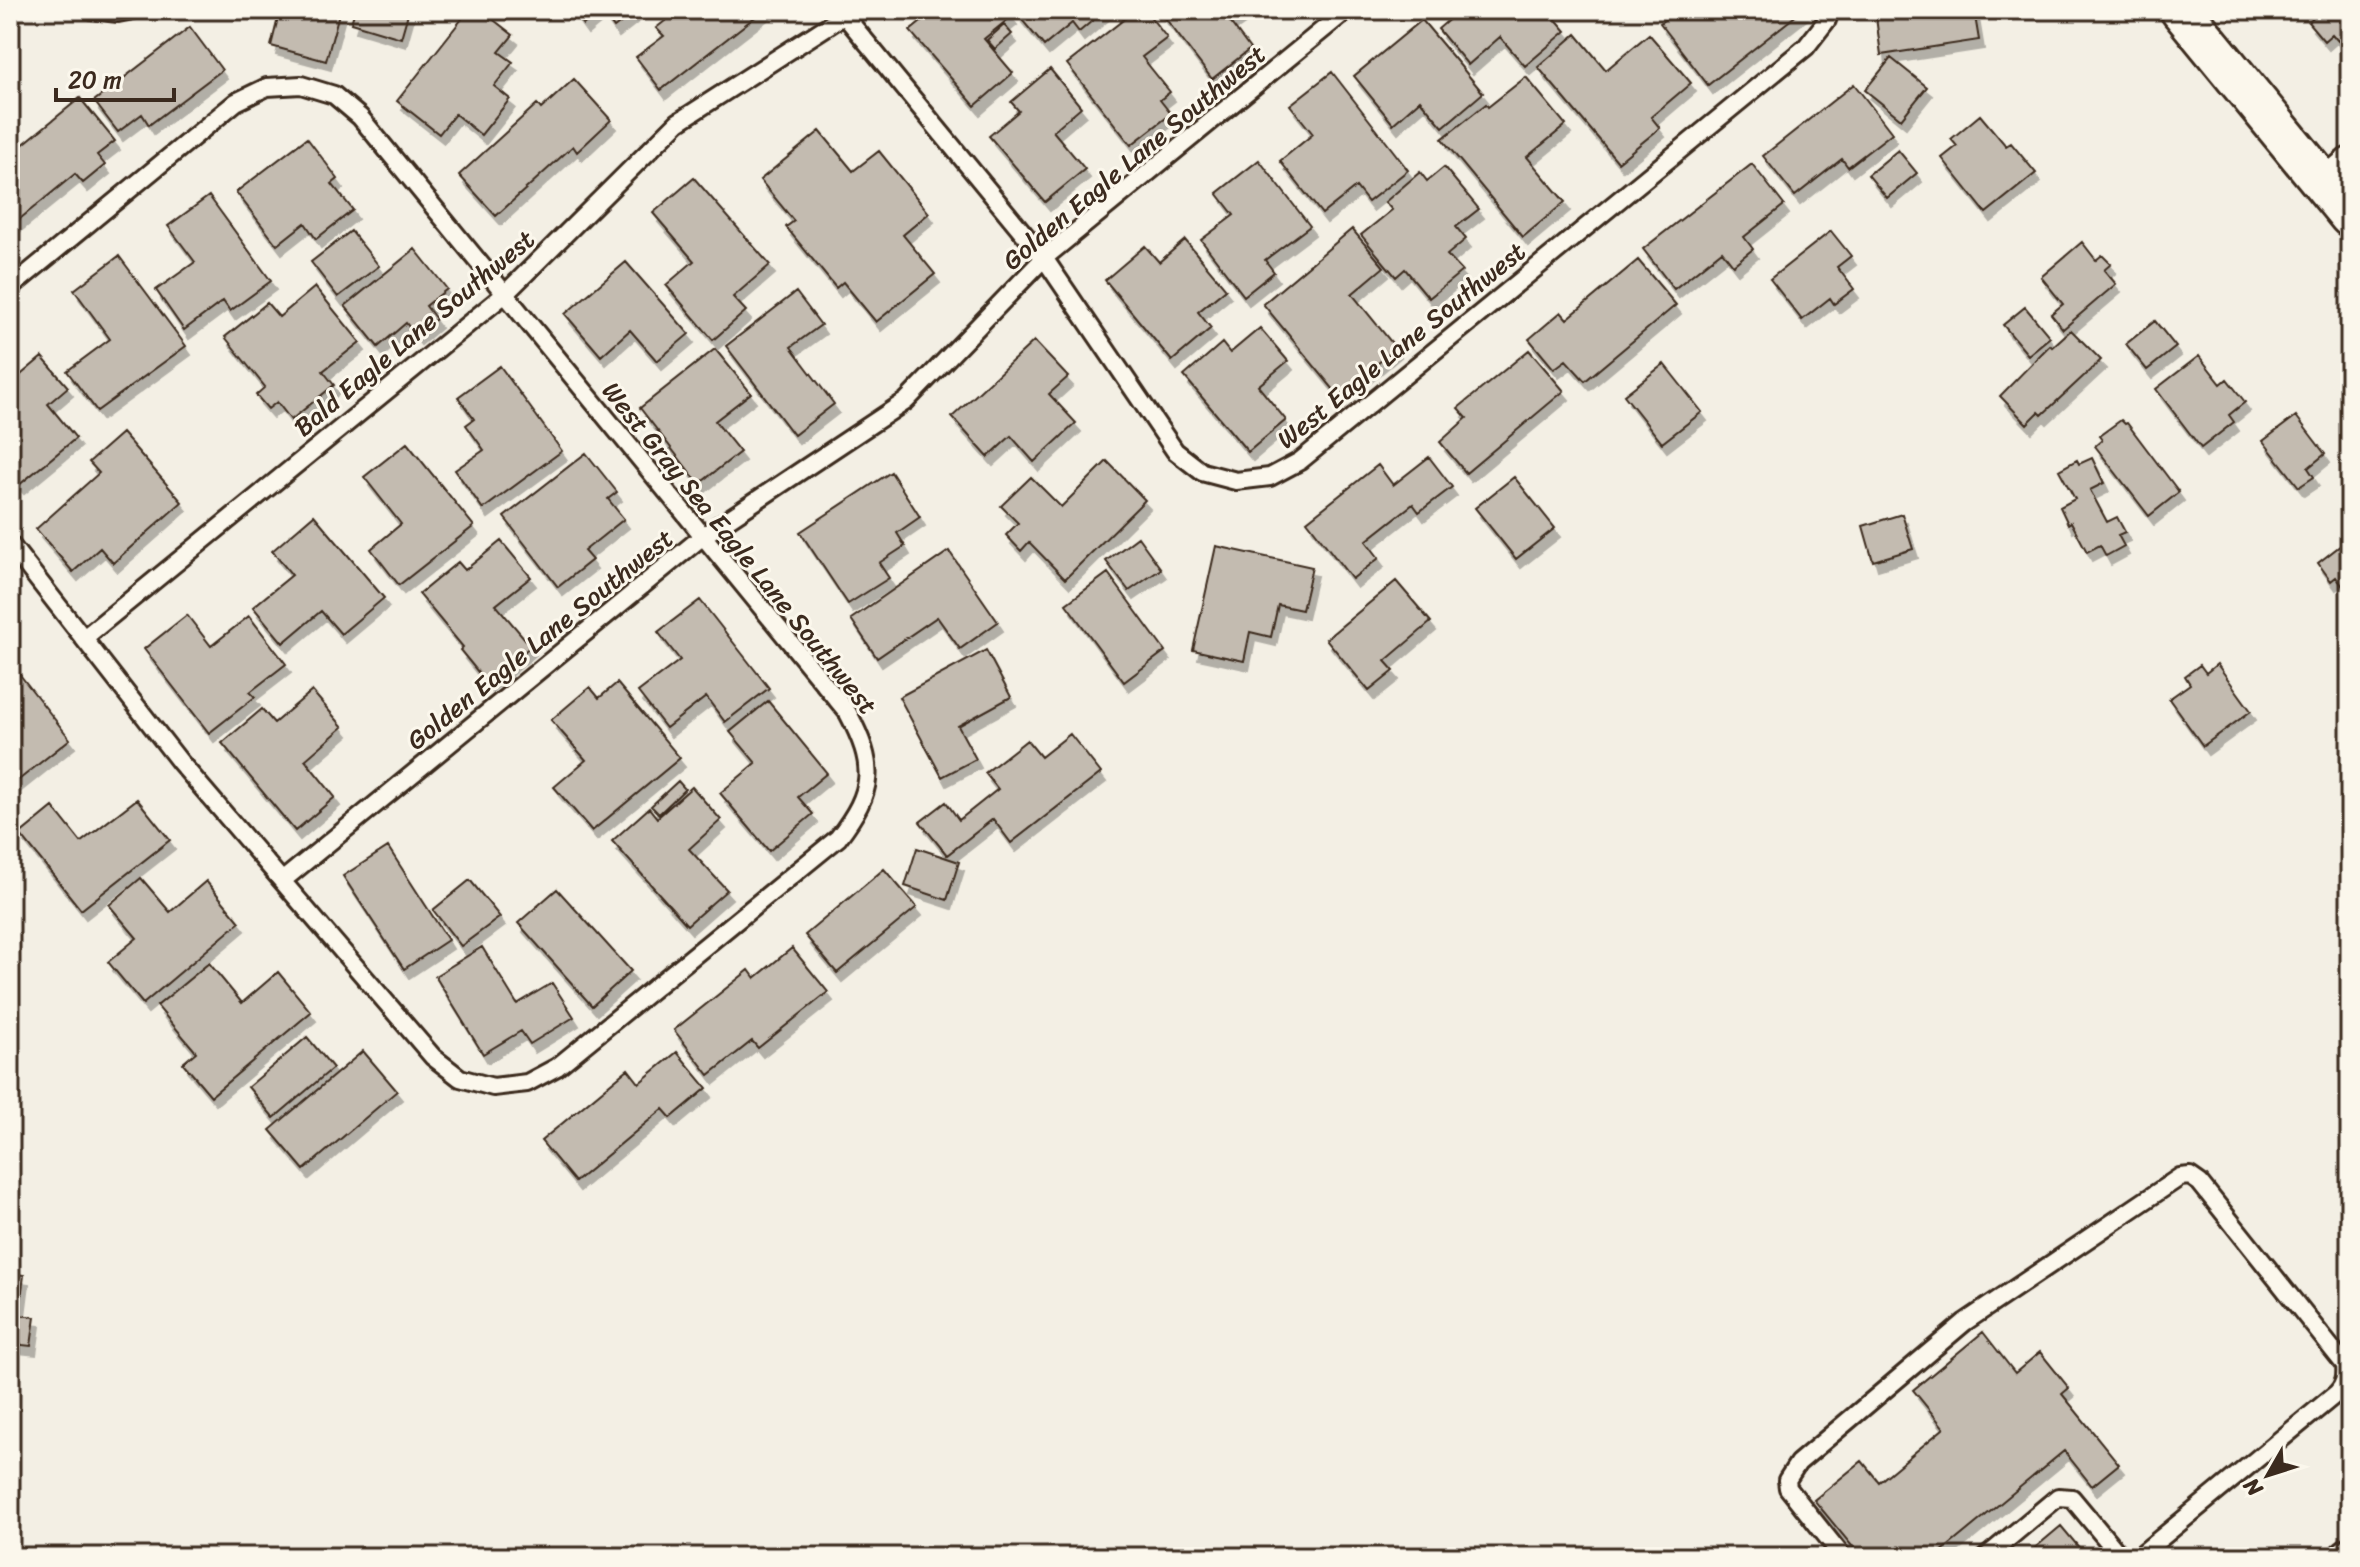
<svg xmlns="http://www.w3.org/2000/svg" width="2360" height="1567" font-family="Sriracha,sans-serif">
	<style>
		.building { fill: #c3bbb0; stroke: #3b2a1e; stroke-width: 2; filter: url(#shadow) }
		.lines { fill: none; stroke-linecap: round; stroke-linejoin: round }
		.service-casing { stroke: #3b2a1e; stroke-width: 22 }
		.minor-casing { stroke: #3b2a1e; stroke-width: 38 }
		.tertiary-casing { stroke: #3b2a1e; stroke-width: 46 }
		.service { stroke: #fbf7ec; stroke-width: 16 }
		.minor { stroke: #fbf7ec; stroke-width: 32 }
		.tertiary { stroke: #fbf7ec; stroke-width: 40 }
		.labels { text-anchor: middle; stroke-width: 6; stroke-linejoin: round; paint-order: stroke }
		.street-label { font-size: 26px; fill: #3b2a1e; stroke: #fbf7ec }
	</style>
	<defs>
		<filter id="shadow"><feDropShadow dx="5" dy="9" stdDeviation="0" flood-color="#0004"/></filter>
	</defs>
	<rect width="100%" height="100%" fill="#f3efe4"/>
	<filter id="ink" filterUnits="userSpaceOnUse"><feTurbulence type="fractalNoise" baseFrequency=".0125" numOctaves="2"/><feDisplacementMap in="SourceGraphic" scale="16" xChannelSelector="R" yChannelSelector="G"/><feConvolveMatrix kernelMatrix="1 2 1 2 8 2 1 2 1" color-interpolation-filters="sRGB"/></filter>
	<g filter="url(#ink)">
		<path class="building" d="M280,10H340L326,61L271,46Z
			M355,10H409L401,38L351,23Z
			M469,10H481L513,35L499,52L513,62L494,86L510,99L481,135L455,114L439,134L397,101Z
			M572,10H637L614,28L601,10L583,25Z
			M679,10H764L661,90L636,57L664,36L656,28Z
			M936,10H1007L1012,16L984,39L1013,73L975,106L910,31Z
			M1022,10H1105L1079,32L1072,23L1044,46L1017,14Z
			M1136,10H1145L1167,38L1142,57L1170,92L1160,100L1171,114L1131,145L1067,64Z
			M1159,10H1247L1230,22L1250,49L1212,79Z
			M1460,10H1548L1566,31L1525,66L1500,37L1468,65L1438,29Z
			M1677,10H1803L1708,85L1660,23Z
			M1875,10H1974L1979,40L1881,55Z
			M2312,10H2350V31L2338,41L2332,34L2324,41L2308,22L2316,15Z
			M1422,20L1483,93L1443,127L1420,100L1393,124L1354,76Z
			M1004,25L1012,34L995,49L987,40Z
			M190,27L222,70L149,125L142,114L118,132L94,101Z
			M1576,34L1606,70L1649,34L1691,83L1651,117L1660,128L1618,162L1538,67Z
			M1891,58L1927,87L1901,119L1865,90Z
			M1050,69L1081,107L1053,131L1085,169L1045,202L989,136L1019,111L1011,102Z
			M1332,72L1408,170L1368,202L1356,187L1322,214L1280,161L1313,134L1290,105Z
			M1526,77L1566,125L1527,157L1565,202L1523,237L1442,139L1486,104L1488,107Z
			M574,79L611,120L577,152L573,146L496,216L459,175L537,104L541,109Z
			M1854,84L1892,133L1848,167L1842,159L1795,196L1763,156Z
			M80,98L115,141L97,155L105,165L83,183L75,174L10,227V155Z
			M1980,115L2006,146L2011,143L2036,173L1986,213L1942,158L1957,146L1951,139Z
			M820,131L853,171L879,151L929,213L903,235L935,274L876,322L843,282L836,288L786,227L794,221L760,180Z
			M307,138L338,179L332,184L353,210L316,239L305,223L277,245L236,192Z
			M1898,150L1917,173L1887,198L1868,175Z
			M1259,160L1310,226L1265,260L1274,272L1244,296L1201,240L1234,215L1217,193Z
			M1752,164L1784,205L1744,237L1753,249L1733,265L1722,251L1674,289L1643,249Z
			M1444,167L1479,209L1456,227L1466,239L1447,255L1462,271L1429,298L1405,269L1396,277L1361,235L1392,210L1385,202L1420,172L1427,181Z
			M694,178L770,265L733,297L746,311L713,340L666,285L694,261L653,213Z
			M209,196L271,281L230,311L223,301L184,330L156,290L195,262L168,226Z
			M1352,229L1384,267L1352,294L1396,348L1339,396L1263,304Z
			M351,231L379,266L338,297L311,262Z
			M1831,231L1851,256L1837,267L1854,289L1834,304L1830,298L1802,320L1770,279Z
			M1185,240L1226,289L1198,312L1211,328L1172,361L1105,280L1145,246L1159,262Z
			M2082,242L2096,260L2102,255L2111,264L2104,270L2116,284L2063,329L2051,314L2063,304L2041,277Z
			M415,249L447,289L426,306L436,319L416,336L406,323L378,347L345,306Z
			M119,256L186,346L97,411L67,371L110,339L74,290Z
			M1638,260L1676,305L1585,381L1566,360L1554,369L1529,339L1561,312L1567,319Z
			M626,262L689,334L657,361L630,330L601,356L565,314Z
			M315,287L360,342L323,371L334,385L291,420L277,402L268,409L256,395L265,387L225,337L267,303L279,317Z
			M796,292L821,325L791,347L834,404L794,435L726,346Z
			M2025,307L2050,337L2028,355L2003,325Z
			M2155,321L2176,347L2147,370L2126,344Z
			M1260,328L1288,361L1258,386L1286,420L1248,452L1184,376L1222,343L1230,353Z
			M2071,330L2101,360L2042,415L2039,412L2027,424L2000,396L2050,345L2052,347Z
			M1034,341L1068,377L1049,394L1076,423L1034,462L1011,436L988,457L952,417Z
			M715,349L751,393L715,421L740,452L699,484L640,408Z
			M1529,350L1564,391L1466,473L1440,442L1467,418L1458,408Z
			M2199,356L2221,384L2227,379L2245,402L2229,415L2234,422L2201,448L2156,389Z
			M42,357L68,387L48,404L76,438L19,485L10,475V384Z
			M1664,364L1702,412L1662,443L1624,395Z
			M500,366L562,451L483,509L455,470L484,450L466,425L474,419L458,397Z
			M2296,416L2325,454L2308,468L2314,477L2299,487L2263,441Z
			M2121,420L2125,424L2127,423L2179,492L2149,516L2095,446L2102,440L2099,436Z
			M122,433L182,502L113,563L100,548L73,572L36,529L99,473L89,462Z
			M407,443L474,526L399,585L371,549L401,524L364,477Z
			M586,453L617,492L608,499L624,519L584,551L592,560L558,587L504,517Z
			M1429,457L1452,487L1419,512L1413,504L1366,541L1379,558L1352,579L1307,521L1378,465L1393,485Z
			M2092,458L2104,483L2090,490L2107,522L2117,517L2125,532L2118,535L2124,546L2106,556L2100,545L2087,552L2071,522L2068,524L2060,507L2075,499L2059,470L2077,460L2079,464Z
			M1107,461L1145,500L1065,579L1029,542L1021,551L1006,535L1018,523L1001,506L1031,477L1061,507Z
			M891,472L920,517L897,533L905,546L879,563L889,578L848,604L800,532Z
			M1514,477L1555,528L1516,559L1475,508Z
			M1902,514L1913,549L1873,561L1863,526Z
			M314,515L384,598L341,634L321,611L283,643L253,607L292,575L272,551Z
			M1138,537L1161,569L1129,591L1106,561Z
			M501,541L531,577L496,605L531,646L487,683L460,650L463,647L419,594L458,562L465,570Z
			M2345,542L2350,549V596L2336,577L2331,581L2318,563Z
			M1216,546L1312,567L1302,610L1278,605L1271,637L1250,632L1244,661L1193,650Z
			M949,551L998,622L960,649L937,617L877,658L851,619Z
			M1108,573L1165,651L1124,682L1066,604Z
			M1396,581L1431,622L1385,661L1394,671L1369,691L1326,639Z
			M700,600L769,688L725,722L706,697L666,728L638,692L680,660L658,632Z
			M187,615L211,646L249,616L286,664L250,692L255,697L209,733L144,649Z
			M986,650L1011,697L958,726L976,759L942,777L899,697Z
			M10,662L70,739L10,787Z
			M2217,664L2251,711L2203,746L2169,699L2190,684L2185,676L2200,665L2206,673Z
			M617,683L680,758L592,831L554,787L586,760L551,720L590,687L599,698Z
			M312,691L343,727L305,760L335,797L295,831L222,743L262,709L274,723Z
			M768,701L827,773L798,797L813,814L769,851L720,793L756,763L730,732Z
			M1070,734L1101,773L1011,843L993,819L947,855L920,822L946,802L959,820L998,789L985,773L1027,740L1041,757Z
			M678,781L685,789L659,814L651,806Z
			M692,787L721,820L689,849L727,890L687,925L612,841L649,808L657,818Z
			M137,799L170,840L81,910L20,834L53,807L81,842Z
			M388,847L448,940L404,969L343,876Z
			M917,848L959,862L947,900L905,886Z
			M884,869L917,907L837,973L805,935Z
			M141,878L170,912L206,881L240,922L143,1004L108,962L137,938L109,905Z
			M470,880L500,917L461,946L433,910Z
			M557,889L631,971L592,1006L518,923Z
			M482,947L517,1004L552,983L574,1017L530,1044L521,1031L483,1054L435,976Z
			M792,948L828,992L758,1048L752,1041L709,1075L674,1030L749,970L755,978Z
			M209,963L242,1003L278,972L311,1012L211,1096L183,1063L196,1052L157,1006Z
			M307,1037L333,1068L274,1118L248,1087Z
			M363,1051L397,1091L304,1170L270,1130Z
			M677,1052L707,1088L671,1118L663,1109L575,1182L541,1141L628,1069L639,1083Z
			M10,1273L24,1275L19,1315L35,1317L31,1346L13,1344L11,1365Z
			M1983,1332L2015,1373L2040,1352L2069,1388L2062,1394L2119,1464L2092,1486L2064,1451L1935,1557H1861L1814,1500L1862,1461L1879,1482L1944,1428L1913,1390Z
			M2061,1526L2087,1557H2024Z"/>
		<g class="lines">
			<g class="service-casing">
				<path id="service" d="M92,10L118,13L133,10
					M840,10L1044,258L1175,451L1202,472L1236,481L1270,477L1300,461L1806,47L1827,20L1830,10
					M10,288L236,102L267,87L301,85L334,95L360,117L848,713C876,766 875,790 838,838L557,1067L527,1083L493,1087L460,1078L433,1057L180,762L10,544
					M84,638L505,294L678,122L851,11
					M282,881L703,536L906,401L1044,258L1347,10
					M1843,1557L1788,1488L1787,1480L1798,1463L1965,1322L2180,1177L2190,1176L2200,1183L2345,1365C2346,1377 2345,1384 2337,1393L2138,1557
					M1986,1557L2058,1497L2072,1498L2121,1557"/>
			</g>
			<g class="minor-casing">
				<path id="minor" d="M2325,185L2350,164
					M2346,1557L2350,1554"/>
			</g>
			<g class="tertiary-casing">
				<path id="tertiary" d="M2181,10L2350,216"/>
			</g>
			<use href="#service" class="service"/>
			<use href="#minor" class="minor"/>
			<use href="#tertiary" class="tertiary"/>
		</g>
	</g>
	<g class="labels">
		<g class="street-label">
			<text transform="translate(1134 157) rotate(-40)" y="9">Golden Eagle Lane Southwest</text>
			<text transform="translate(414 333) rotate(-40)" y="9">Bald Eagle Lane Southwest</text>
			<text transform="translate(1401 345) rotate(-39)" y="9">West Eagle Lane Southwest</text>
			<text transform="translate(740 548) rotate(51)" y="9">West Gray Sea Eagle Lane Southwest</text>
			<text transform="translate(540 639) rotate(-39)" y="9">Golden Eagle Lane Southwest</text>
		</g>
	</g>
	<rect width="2360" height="1567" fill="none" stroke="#fbf7ec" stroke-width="40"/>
	<rect x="20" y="20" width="2320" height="1527" fill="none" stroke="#3b2a1e" stroke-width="3" filter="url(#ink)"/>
	<g transform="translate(2268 1475) rotate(231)" stroke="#fbf7ec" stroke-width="6" paint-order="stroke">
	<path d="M0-6L14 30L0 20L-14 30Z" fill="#3b2a1e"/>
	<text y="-12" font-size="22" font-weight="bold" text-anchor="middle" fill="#3b2a1e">N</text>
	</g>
	<path d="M56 88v12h118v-12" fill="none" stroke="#3b2a1e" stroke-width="4"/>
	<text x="68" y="88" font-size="24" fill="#3b2a1e" stroke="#fbf7ec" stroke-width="6" paint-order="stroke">20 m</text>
</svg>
